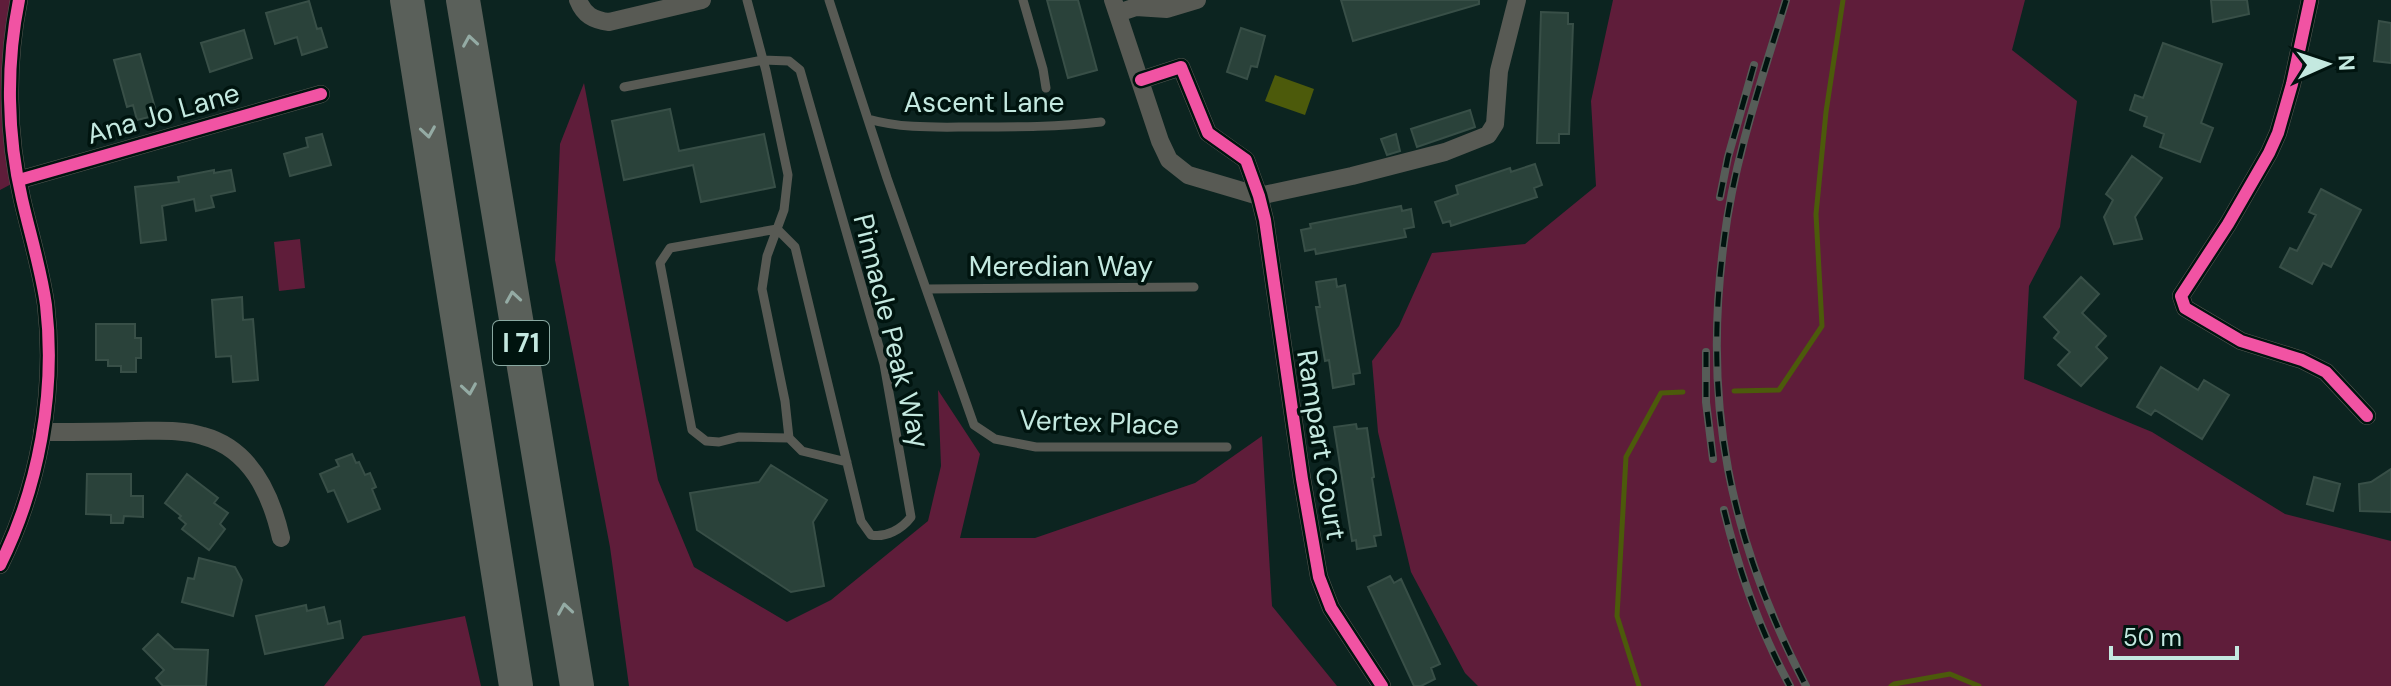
<svg xmlns="http://www.w3.org/2000/svg" width="2391" height="686" font-family="'DM Sans',sans-serif">
	<style>
		.green { fill: #5f1d3a }
		.water { fill: #4c5a0b }
		.lines { fill: none; stroke-linecap: round; stroke-linejoin: round }
		.stream { stroke: #4c5a0b; stroke-width: 5 }
		.building { fill: #2a423a; stroke: #384f47; stroke-width: 2 }
		.service { stroke: #585a54; stroke-width: 9 }
		.minor { stroke: #585a54; stroke-width: 18 }
		.motorway { stroke: #5a605a; stroke-width: 34 }
		.rail-casing { stroke: #565d58; stroke-width: 8 }
		.rail { stroke: #00140f; stroke-width: 5; stroke-dasharray: 15; stroke-linecap: butt }
		.cycleway-casing { stroke: #00140f; stroke-width: 17 }
		.cycleway { stroke: #f153a3; stroke-width: 12 }
		.oneway { stroke: #94aba4 }
		.labels { text-anchor: middle; stroke-width: 7; stroke-linejoin: round; paint-order: stroke }
		.shield { fill: #00140f; stroke: #89a9a1; stroke-width: 2 }
		.shield-label { font-size: 26px; font-weight: bold; fill: #c4e9e0 }
		.street-label { font-size: 28px; fill: #c4e9e0; stroke: #00140f }
	</style>
	<rect width="100%" height="100%" fill="#0c2420"/>
	<path class="green" d="M0,0H19V180L0,190Z
		M1613,0H2025L2012,50L2077,101L2060,227L2029,286L2024,379L2152,432L2285,514L2391,541V686H1478L1465,673L1411,572L1378,432L1372,361L1399,326L1432,253L1525,244L1596,186L1591,101Z
		M584,83L658,480L694,567L787,622L831,600L928,521L941,466L938,390L980,454L960,538H1035L1195,483L1262,436L1272,606L1337,686H629L610,547L555,260L560,144Z
		M300,239L305,288L279,291L274,242Z
		M465,616L481,686H324L363,636Z"/>
	<path class="water" d="M1275,75L1314,89L1305,115L1265,101Z"/>
	<g class="lines">
		<path class="stream" d="M1734,391L1779,390L1822,326L1816,214L1826,112L1843,0
			M1639,686L1617,616L1626,457L1661,393L1683,392
			M1891,686L1894,684L1950,674L1979,686"/>
	</g>
	<path class="building" d="M1047,0H1078L1097,70L1068,78Z
		M1341,0H1479V4L1353,41Z
		M2211,0H2247L2249,14L2213,22Z
		M309,1L317,29L321,28L327,47L302,55L297,37L275,44L266,13Z
		M1541,12L1568,13V24H1573L1569,134H1559V143H1537Z
		M2379,21L2391,23V63L2374,61Z
		M1241,28L1265,36L1257,67L1251,66L1247,79L1227,72Z
		M244,30L252,58L210,72L201,43Z
		M2163,43L2222,64L2201,123L2213,128L2200,162L2160,147L2164,134L2144,126L2147,117L2130,110L2135,95L2143,98Z
		M140,54L157,115L137,120L133,105L127,107L114,60Z
		M670,109L679,151L764,134L775,187L701,202L693,165L624,180L612,121Z
		M1470,110L1475,127L1417,147L1411,129Z
		M322,134L331,165L290,176L284,154L308,147L306,138Z
		M1396,134L1400,151L1387,155L1381,139Z
		M2132,156L2162,178L2135,217L2142,239L2114,244L2104,217L2113,200L2106,194Z
		M1535,164L1542,185L1534,188L1537,197L1451,226L1450,221L1443,223L1435,202L1458,194L1456,186L1510,168L1511,172Z
		M214,170V173L231,170L235,191L211,196L214,207L196,211L194,199L162,206L166,240L141,243L135,187L179,182L178,177Z
		M2321,189L2361,210L2331,267L2323,263L2312,284L2280,267L2290,248L2297,251L2316,215L2309,212Z
		M1401,206L1402,211L1411,209L1414,227L1404,229L1406,237L1316,254L1315,249L1305,251L1301,230L1311,228L1310,224Z
		M2081,277L2099,294L2082,313L2106,336L2096,347L2107,358L2081,386L2058,365L2070,352L2054,338L2059,332L2044,317Z
		M1336,279L1337,287L1345,285L1360,373L1353,374L1354,384L1333,388L1329,360L1325,361L1316,307H1320L1316,282Z
		M242,297L243,320L253,319L258,380L233,382L231,356L216,357L212,300Z
		M96,324H135V338H141V358H136V372H121V366H108V360H96Z
		M2161,367L2198,390L2204,380L2229,395L2202,439L2155,410L2151,415L2137,407Z
		M1356,424L1357,429L1367,428L1374,477L1372,478L1381,535L1374,536L1376,546L1357,549L1356,540L1352,541L1334,427Z
		M352,454L356,463L359,462L365,475L370,473L376,487L372,489L380,509L348,522L334,490L328,492L320,474L339,466L336,460Z
		M771,465L827,500L813,522L824,586L791,592L697,530L690,493L759,482Z
		M2391,469V512L2360,511L2359,484L2371,482Z
		M87,474H131V496H143V517L124,516L123,523H111V515L86,514Z
		M187,474L218,498L214,503L228,513L220,524L225,529L209,550L182,529L186,524L179,518L181,516L165,503Z
		M2314,477L2340,484L2333,511L2307,504Z
		M199,558L235,567L242,580L233,616L182,602L188,578L194,579Z
		M1390,576L1394,583L1401,579L1440,664L1431,668L1435,679L1421,686H1414L1368,587Z
		M306,605L307,611L324,607L328,624L340,621L343,638L265,654L256,616Z
		M158,634L174,649L208,650L206,686H163L156,678L164,670L143,649Z"/>
	<g class="lines">
		<path class="service" d="M747,0L766,71L788,175L784,210L767,256L762,289L785,401L789,438L802,451L847,462
			M829,0L887,178L974,425L995,439L1036,447H1227
			M1023,0L1043,69L1046,88
			M624,87L763,60L789,61L800,70L884,364L911,517C902,529 886,538 871,535L861,521L795,247L777,229L670,248L660,263L692,430L706,441L719,442L739,437L789,438
			M868,119C903,129 938,127 974,127C1017,127 1058,127 1101,122
			M927,289L1194,287"/>
		<path class="minor" d="M578,0C584,15 593,20 609,22L702,0
			M1113,0L1160,141L1169,160L1188,175L1259,196L1352,176L1445,152L1488,135L1495,124L1499,71L1517,0
			M2310,0L2292,84L2278,133L2269,153L2228,224L2181,296L2185,308L2241,341L2302,360L2326,372L2367,416
			M1118,13L1136,7L1167,9L1197,0
			M1141,80L1181,67L1208,133L1246,160L1259,196L1265,220L1302,479L1319,577L1331,608L1382,686
			M19,180L321,94
			M42,432C73,432 104,432 135,431C157,431 182,429 203,436C251,449 271,494 281,538
			M0,565C39,487 56,392 46,305C41,269 30,234 22,199C7,135 6,64 19,0"/>
		<path class="motorway" d="M407,0L516,686
			M463,0L577,686"/>
		<g class="rail-casing">
			<path id="rail" d="M1786,0C1762,79 1734,159 1724,241C1702,405 1730,540 1806,686
				M1720,197L1728,157L1754,65
				M1706,352V402L1713,459
				M1724,510C1739,571 1760,631 1790,686"/>
		</g>
		<use href="#rail" class="rail"/>
		<g class="cycleway-casing">
			<path id="cycleway" d="M2310,0L2292,84L2278,133L2269,153L2228,224L2181,296L2185,308L2241,341L2302,360L2326,372L2367,416
				M1141,80L1181,67L1208,133L1246,160L1259,196L1265,220L1302,479L1319,577L1331,608L1382,686
				M19,180L321,94
				M0,565C39,487 56,392 46,305C41,269 30,234 22,199C7,135 6,64 19,0"/>
		</g>
		<use href="#cycleway" class="cycleway"/>
	</g>
	<defs><path id="oneway-chevron" d="M-2-3.5L2.5 0L-2 3.5" fill="none" stroke-width="1.6" stroke-linecap="round" stroke-linejoin="round" transform="scale(2)"/></defs>
	<g class="oneway">
		<use href="#oneway-chevron" transform="translate(470 41) rotate(-99)"/>
		<use href="#oneway-chevron" transform="translate(428 132) rotate(81)"/>
		<use href="#oneway-chevron" transform="translate(513 297) rotate(-99)"/>
		<use href="#oneway-chevron" transform="translate(469 389) rotate(81)"/>
		<use href="#oneway-chevron" transform="translate(565 609) rotate(-99)"/>
	</g>
	<g class="labels">
		<rect class="shield" x="493" y="321" width="56" height="44" rx="6"/>
		<g class="shield-label">
			<text x="521" y="352">I 71</text>
		</g>
		<g class="street-label">
			<text x="984" y="112">Ascent Lane</text>
			<text transform="translate(163 113) rotate(-16)" y="10">Ana Jo Lane</text>
			<text x="1061" y="276">Meredian Way</text>
			<text transform="translate(892 331) rotate(76)" y="10">Pinnacle Peak Way</text>
			<text transform="translate(1099 422) rotate(2)" y="10">Vertex Place</text>
			<text transform="translate(1322 445) rotate(81)" y="10">Rampart Court</text>
		</g>
	</g>
	<g transform="translate(2327 64) rotate(87)" stroke="#00140f" stroke-width="6" paint-order="stroke">
	<path d="M0-6L14 30L0 20L-14 30Z" fill="#c4e9e0"/>
	<text y="-12" font-size="22" font-weight="bold" text-anchor="middle" fill="#c4e9e0">N</text>
	</g>
	<path d="M2111 646v12h126v-12" fill="none" stroke="#c4e9e0" stroke-width="4"/>
	<text x="2123" y="646" font-size="24" fill="#c4e9e0" stroke="#00140f" stroke-width="6" paint-order="stroke">50 m</text>
</svg>
